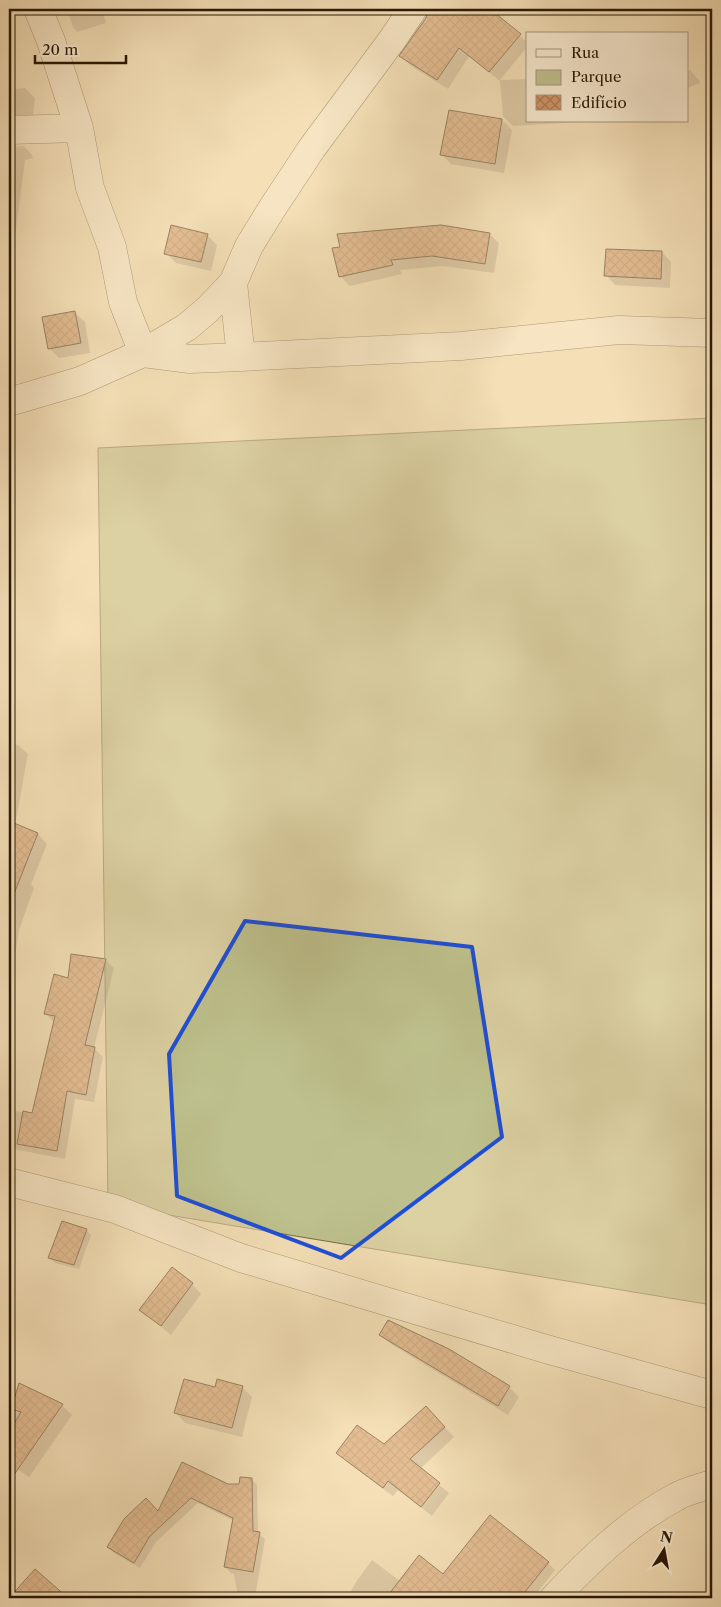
<svg xmlns="http://www.w3.org/2000/svg" width="721" height="1607" font-family="'Libre Caslon Text',serif">
	<style>
		.green { fill: #bec18d; stroke: #746c48 }
		.shadow { fill: #0003 }
		.building { fill: url(#building-cross-hatch); stroke: #291804 }
		.lines { fill: none; stroke-linecap: round; stroke-linejoin: round }
		.minor-casing { stroke: #5c4a31; stroke-width: 29 }
		.minor { stroke: #f8ead0; stroke-width: 28 }
		.marked { fill: none; stroke: #1d4ed8; stroke-width: 4; stroke-linejoin: round }
	</style>
	<defs>
		<pattern id="building-cross-hatch" width="8" height="8" patternUnits="userSpaceOnUse" patternTransform="scale(1.25)"><rect width="8" height="8" fill="#d19466"/><path d="M0 0l8 8M0 8l8-8" fill="none" stroke="#aa7852"/></pattern>
	</defs>
	<rect width="100%" height="100%" fill="#f4dfb7"/>
	<filter id="stains"><feTurbulence type="fractalNoise" baseFrequency=".004" numOctaves="4"/><feColorMatrix values="0 0 0 0 .2 0 0 0 0 .09 0 0 0 0 .02 0 0 0 .5 -.17"/></filter>
	<radialGradient id="worn" r=".72"><stop offset=".6" stop-color="#630" stop-opacity="0"/><stop offset="1" stop-color="#630" stop-opacity=".3"/></radialGradient>
	<path class="green" d="M712,418V1305L108,1205L98,448Z"/>
	<path class="shadow" d="M67,9H102L106,23L77,32L73,27Z
		M429,9H488L527,42V47L500,80L527,79V121H597L513,126L503,116L500,81L469,56L448,89L411,66L401,56L427,18Z
		M690,70L699,80L700,83L687,88V71Z
		M25,88L35,98L32,123L9,128V90Z
		M450,111L502,120L512,130L504,173L451,164L441,154Z
		M24,146L32,155L33,158L25,160L11,267H9V147Z
		M489,234L499,243L494,273L443,266L400,270L402,274L350,286L340,276L334,249Z
		M207,235L217,245L211,271L176,263L166,253Z
		M662,252L671,262L670,288L615,285L606,275Z
		M75,313L85,322L90,353L59,358L49,348Z
		M9,743L18,745L28,754L15,825L38,834L47,844L31,884L34,888L19,930L14,962L9,961Z
		M105,960L114,968L94,1048L103,1057L94,1102L75,1099L65,1159L9,1148V1110L33,1114L54,1022L45,1013L69,979Z
		M86,1230L91,1235L79,1269L55,1263L50,1258Z
		M192,1284L201,1294L171,1335L141,1310Z
		M381,1335L509,1387L519,1397L508,1415L391,1344Z
		M242,1387L252,1397L242,1437L185,1423L176,1413L216,1388Z
		M29,1389L62,1405L72,1415L29,1477L9,1463V1418Z
		M435,1417L454,1437L420,1469L449,1493L432,1516L398,1490L393,1496L347,1462L338,1453L384,1446Z
		M183,1463L228,1486L240,1485L251,1479L257,1485L258,1533L265,1539L255,1598H238L234,1574L231,1573L225,1567L234,1521L198,1503L156,1542L140,1568L114,1553L108,1547L159,1513Z
		M372,1560L400,1581L548,1563L555,1570L533,1598H347L356,1582Z
		M35,1570L66,1598H10Z"/>
	<path class="building" d="M428,9H490L521,34L489,72L459,48L437,80L399,56L426,18Z
		M449,110L502,119L495,164L440,155Z
		M171,225L208,234L201,262L164,254Z
		M441,225L490,233L485,264L432,256L391,260L393,265L339,277L332,248L340,247L337,234Z
		M606,249L662,251L661,279L604,276Z
		M75,311L81,343L48,349L42,317Z
		M9,821L38,833L10,904H9Z
		M71,954L106,959L85,1045L95,1047L86,1095L67,1091L57,1151L17,1144L23,1111L32,1113L55,1016L44,1014L54,974L68,978Z
		M62,1221L87,1229L74,1265L48,1258Z
		M172,1267L193,1283L161,1326L139,1310Z
		M388,1320L449,1349L510,1386L498,1406L379,1335Z
		M184,1379L215,1387L217,1379L243,1386L232,1428L174,1413Z
		M19,1383L63,1404L9,1482V1432L21,1412L11,1409Z
		M426,1406L445,1427L410,1459L440,1483L421,1507L388,1481L383,1488L336,1453L357,1425L384,1444Z
		M182,1462L228,1484H239L240,1477L252,1478L253,1531L260,1532L253,1572L224,1567L233,1518L191,1498L150,1536L134,1563L107,1547L124,1519L146,1498L158,1511Z
		M490,1515L549,1562L520,1598H386L419,1555L443,1574Z
		M35,1569L68,1598H9Z"/>
	<g class="lines">
		<g class="minor-casing">
			<path id="minor" d="M38,9L51,41L79,128L90,188L112,247L123,302L143,353L187,327L207,310L233,283L249,246L273,207L312,148L392,40L413,9
				M9,130L79,128
				M233,283L241,357
				M9,402L80,381L143,353L190,359L241,357L461,346L619,330L712,333
				M9,1182L115,1209L241,1258L546,1349L712,1395
				M554,1598C589,1561 630,1521 676,1497C686,1491 700,1488 712,1484"/>
		</g>
		<use href="#minor" class="minor"/>
	</g>
	<path d="M0 0H721V1607H0ZM245,921L472,947L502,1137L341,1258L177,1196L169,1054Z" fill="#f4dfb7" fill-opacity=".55" fill-rule="evenodd"/>
	<path class="marked" d="M245,921L472,947L502,1137L341,1258L177,1196L169,1054Z"/>
	<rect width="721" height="1607" fill="none" stroke="#f4dfb7" stroke-width="30"/>
	<rect x="10" y="10" width="701" height="1587" fill="none" stroke="#291804" stroke-width="2.5"/>
	<rect x="15" y="15" width="691" height="1577" fill="none" stroke="#291804"/>
	<rect x="526" y="32" width="162" height="90" fill="#f8ead0" stroke="#a5967e"/>
	<rect x="536" y="49" width="25" height="8" fill="#f8ead0" stroke="#a5967e"/>
	<text x="571" y="58" font-size="15" fill="#291804">Rua</text>
	<rect x="536" y="70" width="25" height="15" fill="#bec18d" stroke="#a5967e"/>
	<text x="571" y="82" font-size="15" fill="#291804">Parque</text>
	<rect x="536" y="95" width="25" height="15" fill="url(#building-cross-hatch)" stroke="#a5967e"/>
	<text x="571" y="108" font-size="15" fill="#291804">Edifício</text>
	<g transform="translate(664 1550) rotate(11)" stroke="#f8ead0" stroke-width="4" paint-order="stroke">
	<path d="M0-4L9 19L0 12L-9 19Z" fill="#291804"/>
	<text y="-8" font-size="14" font-weight="bold" text-anchor="middle" fill="#291804">N</text>
	</g>
	<path d="M35 55v8h91v-8" fill="none" stroke="#291804" stroke-width="2.5"/>
	<text x="42" y="55" font-size="15" fill="#291804" stroke="#f8ead0" stroke-width="4" paint-order="stroke">20 m</text>
	<rect width="100%" height="100%" filter="url(#stains)"/>
	<rect width="100%" height="100%" fill="url(#worn)"/>
</svg>
